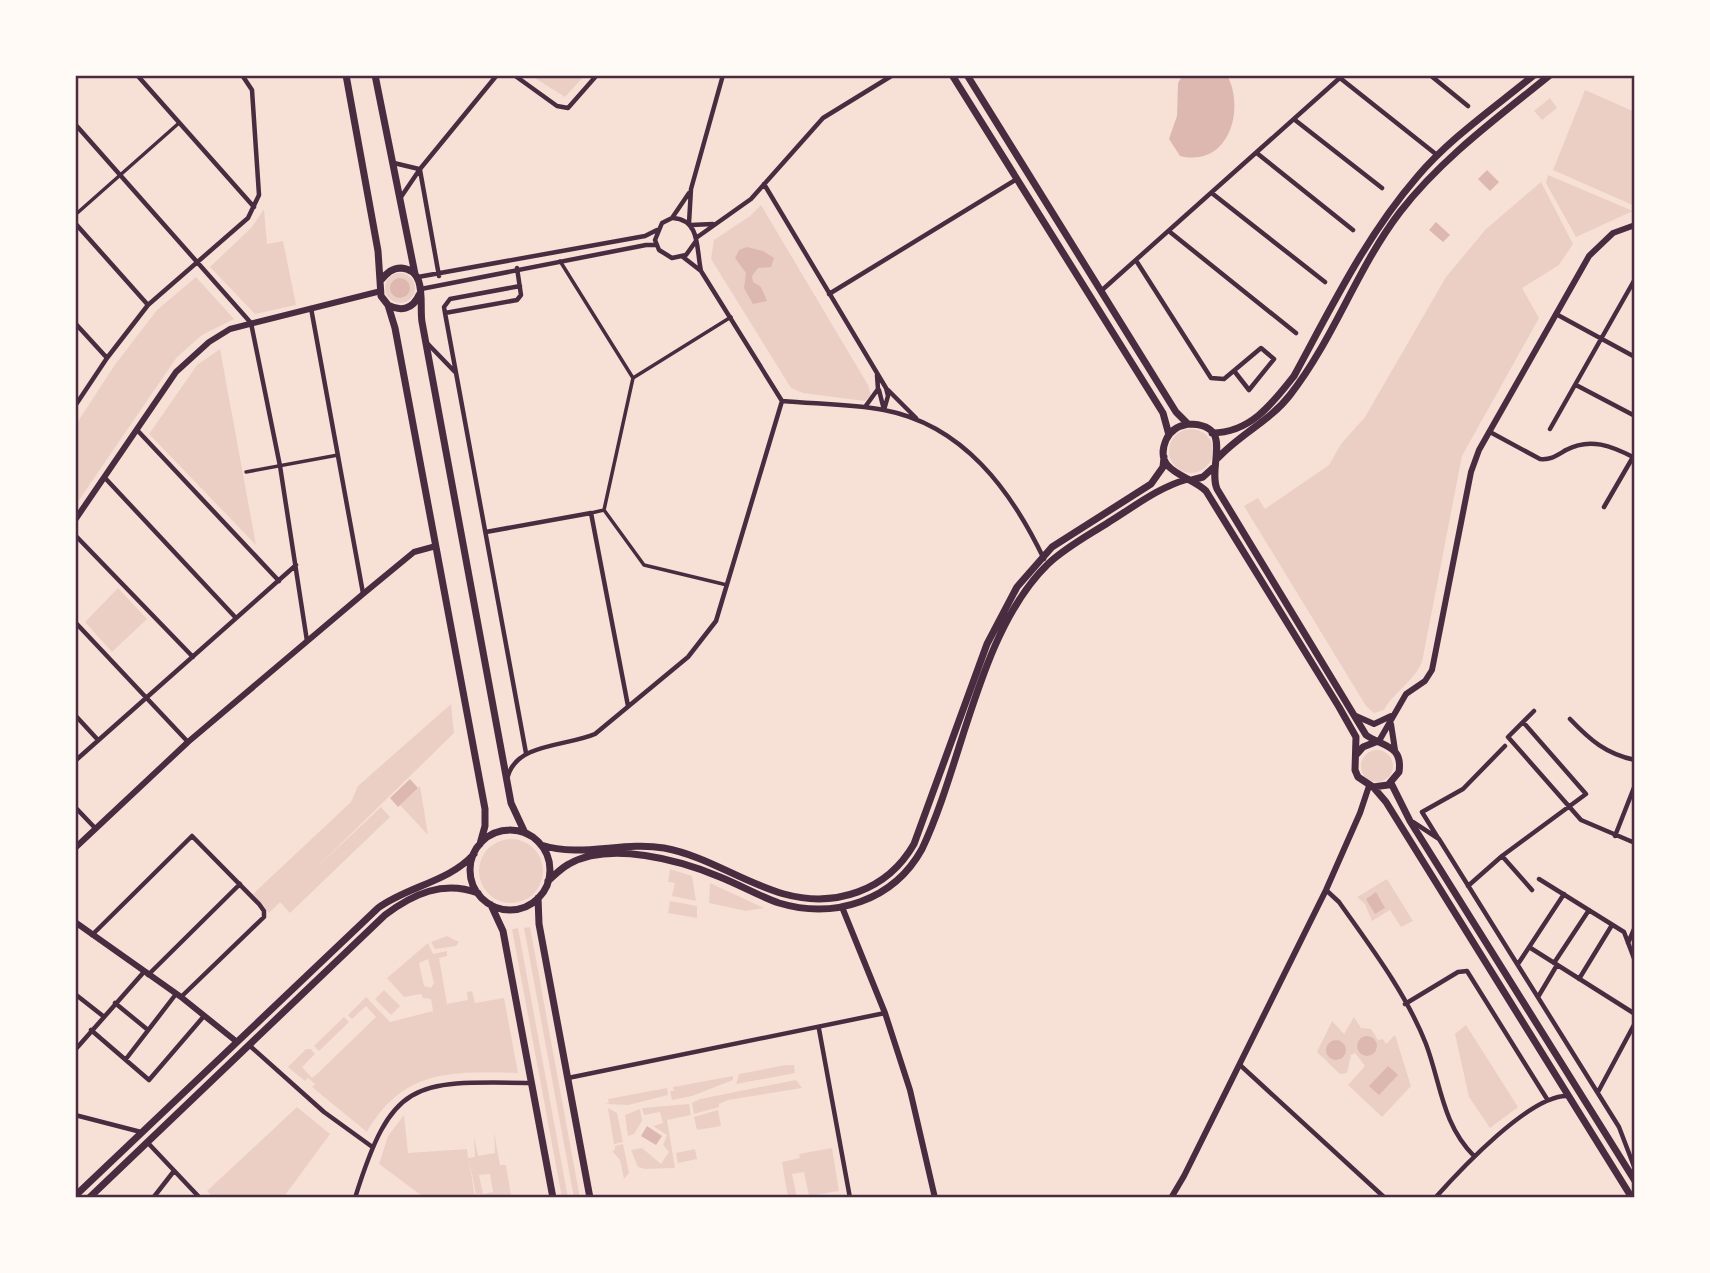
<svg xmlns="http://www.w3.org/2000/svg" width="1710" height="1273" font-family="Helvetica,sans-serif">
	<style>
		.green { fill: #ebcfc5; fill-rule: evenodd }
		.water { fill: #dcb8b0 }
		.lines { fill: none; stroke-linecap: round; stroke-linejoin: round }
		.pedestrian { stroke: #4a2c40; stroke-width: 3.5 }
		.minor { stroke: #4a2c40; stroke-width: 4.5 }
		.tertiary { stroke: #4a2c40; stroke-width: 6 }
		.primary { stroke: #4a2c40; stroke-width: 7 }
		.neatline { fill: none; stroke: #4a2c40; stroke-width: 2.5 }
	</style>
	<rect width="100%" height="100%" fill="#f7e1d7"/>
	<path class="green" d="M530,75H585L565,97Z
		M1585,90L1635,112V206L1553,170Z
		M1550,98L1557,108L1542,120L1534,111Z
		M1548,175L1633,211L1576,237L1546,183Z
		M1541,182L1573,244L1559,265L1522,288L1539,318L1462,456L1422,662C1414,681 1394,692 1384,710L1374,713L1366,706L1244,506L1258,498L1265,509L1329,465L1341,444L1365,417L1446,277L1486,229Z
		M761,205L868,385L871,395L865,401L803,393L791,388L711,259L714,240L750,216Z
		M264,209L267,244L283,241L296,305L255,314L210,267L252,227Z
		M385 288a15 15 0 1 1 30 0a15 15 0 1 1-30 0Z
		M196,277L234,319L202,335L177,357L75,506V426L114,366L157,310Z
		M220,349L256,545L149,434L197,365Z
		M1169 451a22 22 0 1 1 44 0a22 22 0 1 1-44 0Z
		M118,588L147,619L112,652L85,622Z
		M451,704L454,733L316,868L381,807L390,817L290,913L280,902L269,913L253,894L351,802L358,786Z
		M1361 766a16 16 0 1 1 32 0a16 16 0 1 1-32 0Z
		M420,786L428,835L400,805Z
		M479 871a32 32 0 1 1 64 0a32 32 0 1 1-64 0Z
		M670,869L692,876L696,901L672,896L675,883L668,882Z
		M1387,879L1413,921L1401,927L1390,910L1372,921L1365,904L1357,897Z
		M710,883L764,908L746,911L709,903Z
		M670,901L697,906V918L668,913Z
		M530,927L580,1198H574L524,928Z
		M518,928L568,1198H562L512,929Z
		M447,936L459,942L456,946L435,949L431,942Z
		M428,943L433,954L447,951V956L439,958L447,1004L468,1000L467,992L472,991L475,1003L504,998L518,1073C452,1072 404,1068 367,1132L312,1087L315,1084L308,1078L305,1081L288,1067L306,1049H311L315,1054L302,1067L312,1078L317,1074L376,1017L366,1006L352,1019L348,1015L366,997L390,1022L433,1011L431,999L423,998L421,994L404,997L387,978ZM428,959L434,983L431,988L424,986L419,963Z
		M384,990L400,1006L391,1015L375,999Z
		M344,1017L349,1022L319,1051L314,1046Z
		M1354,1017L1361,1028L1371,1029L1378,1040L1383,1039L1386,1044L1395,1035L1411,1086L1382,1117L1348,1085L1365,1066L1355,1053L1351,1055L1347,1073L1340,1074L1317,1052L1332,1021L1344,1034ZM1375,1040L1377,1049L1370,1055L1358,1048V1042Z
		M1466,1025L1518,1107L1490,1128L1469,1097L1455,1034Z
		M786,1065H794L795,1073L736,1084L739,1074Z
		M733,1076V1080L692,1096L672,1100L670,1091H674L673,1087Z
		M796,1080L802,1088L728,1100L719,1104V1107L694,1114L692,1103L700,1099Z
		M667,1088L668,1095L628,1105L605,1104L609,1103L608,1099Z
		M689,1104L691,1115L667,1120L675,1168L645,1169L638,1167L631,1150L642,1148L661,1164L669,1152L663,1145L667,1135L653,1126L663,1123L660,1112L644,1115L642,1108Z
		M297,1107L330,1134L283,1198H214L207,1191Z
		M608,1108L617,1113L623,1142L614,1144Z
		M640,1109L642,1121L634,1134L628,1136L625,1115Z
		M718,1110L721,1126L697,1130L694,1117Z
		M404,1115L408,1153L467,1149L468,1158L475,1157L474,1136L478,1156L495,1153L494,1132L500,1165H506L511,1195L481,1198L480,1194L476,1195L469,1159L475,1198H425L379,1164L388,1136ZM490,1174L493,1192L483,1194L479,1175Z
		M623,1144L629,1173L624,1179L620,1160L612,1151L615,1150V1146Z
		M832,1148L839,1191L809,1196L804,1172L792,1174L797,1198H788L782,1162L800,1158L799,1154Z
		M695,1149L697,1159L678,1163L676,1153Z"/>
	<path class="water" d="M1183,75H1227C1246,110 1228,168 1180,156L1169,139L1177,116L1178,83Z
		M1487,170L1499,182L1490,191L1478,179Z
		M1436,222L1450,235L1443,242L1429,230Z
		M747,247L763,251L774,258L771,267L758,268L752,276L753,282L761,287L767,301L753,304L744,288L746,273L735,258L739,250Z
		M390 288a10 10 0 1 1 20 0a10 10 0 1 1-20 0Z
		M410,779L418,788L398,807L390,798Z
		M1376,892L1385,908L1375,914L1366,899Z
		M1357 1046a10 10 0 1 1 20 0a10 10 0 1 1-20 0Z
		M1326 1050a10 10 0 1 1 20 0a10 10 0 1 1-20 0Z
		M1388,1066L1398,1075L1379,1095L1369,1086Z
		M647,1126L662,1136L656,1145L641,1136Z"/>
	<g class="lines">
		<path class="pedestrian" d="M75,215L179,123
			M560,261L633,378L604,510L644,565L727,585
			M633,378L731,317
			M246,472L338,455
			M591,513L604,510"/>
		<path class="minor" d="M137,75L254,207
			M514,75L557,106L568,108L597,75
			M1430,75L1468,106
			M1340,78L1437,155
			M1295,120L1382,188
			M75,124L251,323L280,466L307,641
			M1258,154L1353,230
			M394,163L419,169
			M420,170L439,276
			M764,184L886,388L888,396L884,410
			M689,193L672,218L662,223L655,240L659,250L672,258L686,255L696,241
			M1213,194L1325,282
			M401,197L420,169L497,75
			M673,218C701,220 696,249 701,271
			M75,223L148,305
			M689,223L691,189L723,75
			M691,225L713,224
			M1170,232L1296,333
			M696,238L751,199L823,118L893,75
			M683,257L701,271L782,401
			M1137,262L1211,378L1224,379L1261,348L1274,359L1249,390L1235,372
			M517,268L521,295L517,300L445,313L526,753
			M418,277L645,236L657,230
			M421,289L646,245H656
			M1101,291L1343,75
			M829,294L1017,179
			M311,308L363,593
			M445,313L444,307L450,299L520,286
			M1556,314L1635,357
			M75,323L107,358
			M427,343L455,372
			M1576,385L1635,416
			M879,390L884,410
			M888,390L916,418
			M782,401C816,404 851,404 884,410C963,425 1011,490 1044,559
			M75,406L107,358L148,305L248,218L259,195L252,90L242,75
			M865,407L878,389L877,375
			M1550,429L1635,279
			M138,431L279,581
			M1490,432L1540,459C1551,460 1556,456 1566,450C1590,437 1612,446 1635,458
			M106,479L236,618
			M1604,507L1633,457
			M486,532L591,513L628,706
			M75,535L193,657
			M75,622L188,742
			M1534,711L1508,737L1581,820L1635,843
			M75,715L98,740
			M1570,719C1590,740 1606,754 1635,760
			M75,761L296,565
			M508,776C517,743 568,746 595,734L688,657L716,621L782,401
			M75,807L96,829
			M1413,822L1439,839L1619,1127L1635,1169
			M1615,836L1635,785
			M1438,838L1422,812L1463,789L1505,746
			M1502,856L1532,890
			M1539,879L1624,932L1635,961
			M1468,886L1502,856L1586,794L1523,722
			M1326,890L1339,902C1370,946 1406,993 1426,1044C1441,1084 1442,1124 1474,1156
			M92,935L192,836L259,904L264,911V917L181,997
			M1628,943L1635,927
			M1529,947L1635,1014
			M1554,963L1589,910
			M1518,964L1564,894
			M148,975L240,884
			M1579,979L1612,925
			M75,994L103,1016
			M1538,997L1557,965
			M115,1003L148,1030
			M1405,1004L1458,972L1467,971L1547,1099
			M819,1029L850,1198
			M91,1030L149,1080L204,1016
			M250,1046L324,1112L371,1146
			M75,1050L143,973
			M126,1059L176,994
			M1240,1065L1385,1198
			M568,1078L885,1013
			M1598,1092L1635,1023
			M75,1115L141,1132
			M148,1143L200,1198
			M153,1198L174,1171
			M355,1198C392,1079 413,1081 531,1083
			M1435,1198C1460,1170 1530,1095 1567,1096"/>
		<path class="tertiary" d="M75,520L176,372L209,342L230,329L381,291
			M1356,716L1374,724L1391,716
			M1391,724L1395,750
			M1379,741L1406,694L1425,681L1432,670L1471,472L1479,450L1589,256L1613,233L1635,225
			M75,848L188,742L363,594L414,552L436,546
			M842,907L885,1013L910,1090L935,1198
			M75,922L181,997L237,1042
			M1171,1198L1184,1176L1326,890L1360,813L1369,786"/>
		<path class="primary" d="M346,75L378,251L381,296L388,305L395,328L485,809V826L480,844
			M375,75L415,274
			M952,75L1163,413L1169,435
			M967,75L1176,412L1188,424
			M382,279C387,273 392,268 401,268C428,270 419,304 422,322L511,803L525,833
			M388,305C401,312 413,309 419,295
			M1188,424C1236,424 1207,465 1217,489L1366,735C1383,747 1403,745 1399,772L1388,785L1373,787L1358,777L1355,770L1356,737L1339,707L1206,491C1191,475 1152,473 1166,440C1170,430 1178,426 1188,424Z
			M1212,433C1250,433 1272,404 1294,376C1331,308 1366,236 1417,177C1450,138 1494,108 1534,75
			M1218,458C1240,434 1270,421 1290,395C1334,339 1357,268 1400,212C1442,158 1497,118 1550,75
			M1192,480L1203,477L1215,466
			M1357,754L1363,747L1378,741
			M1391,783L1410,821L1635,1181
			M1374,788L1386,802L1632,1198
			M470 870a40 40 0 1 1 80 0a40 40 0 1 1-80 0Z
			M541,845C581,858 622,841 664,848C707,856 742,882 784,894C835,908 887,891 914,844L987,644L1017,587L1052,547L1151,484L1163,467L1164,457
			M548,881C555,875 561,868 569,864C610,841 680,860 720,877C740,885 759,896 779,903C835,920 894,900 922,849C963,763 979,631 1048,564C1066,547 1089,535 1109,522C1135,506 1159,487 1188,479
			M538,898L539,924L590,1198
			M491,905L503,931L553,1198
			M75,1196L378,908C408,886 449,882 474,854
			M89,1198L385,915C413,894 443,880 478,893"/>
	</g>
	<rect width="1710" height="1273" fill="none" stroke="#fffaf5" stroke-width="154"/>
	<rect x="77" y="77" width="1556" height="1119" class="neatline"/>
</svg>
